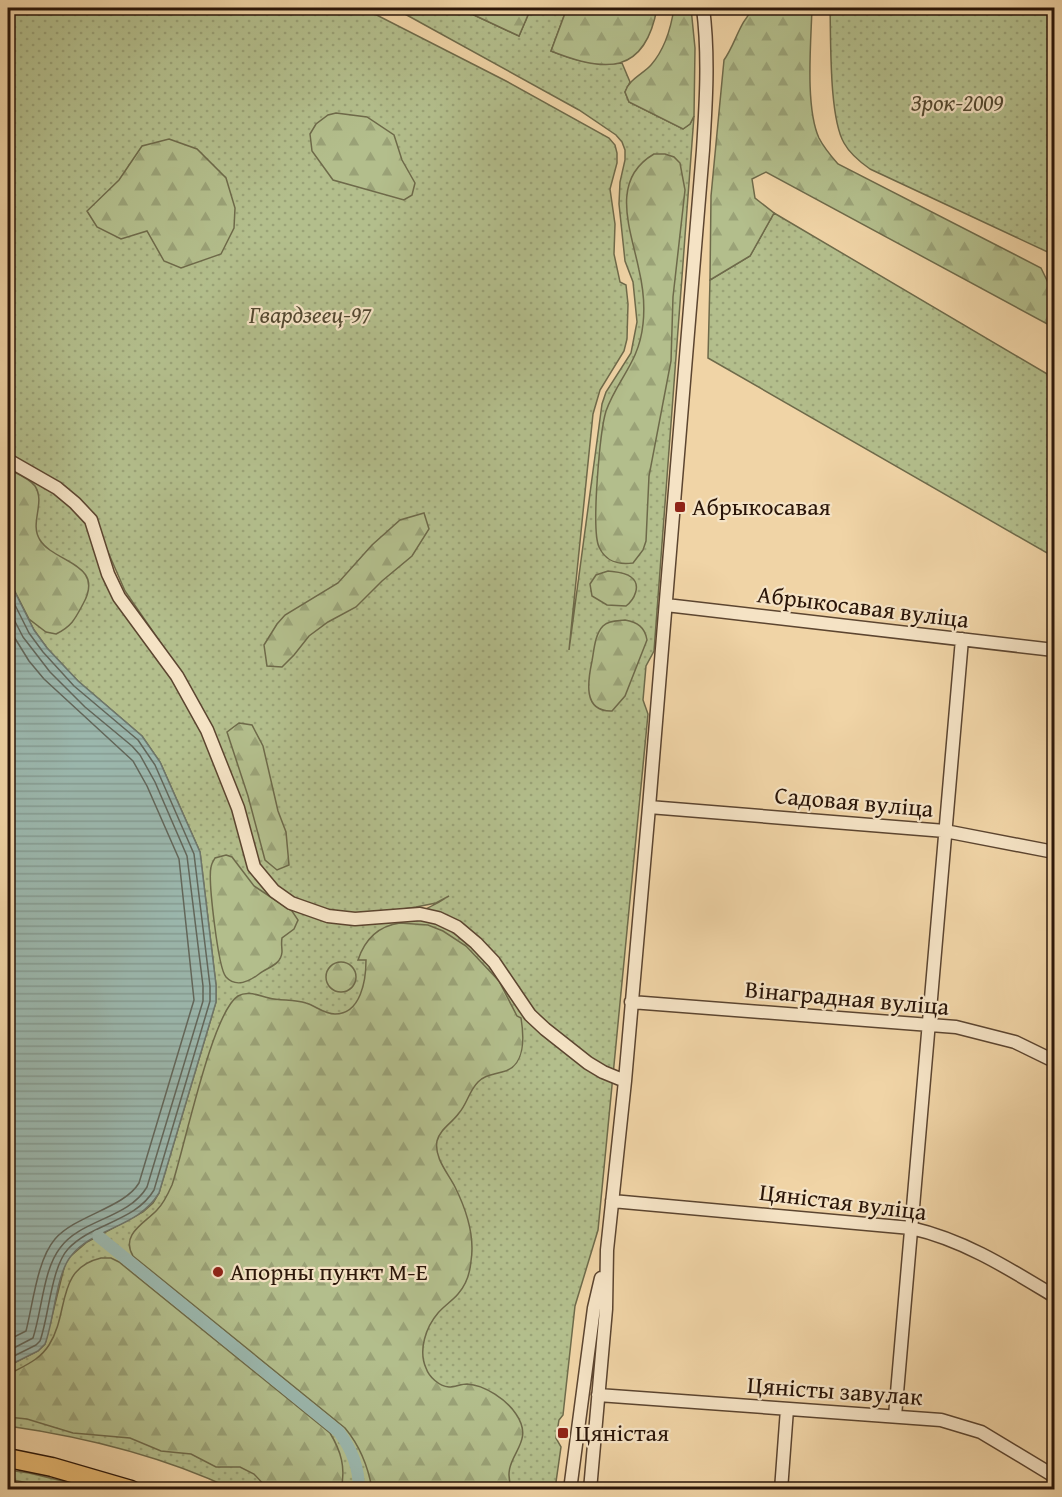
<svg xmlns="http://www.w3.org/2000/svg" width="1062" height="1497" font-family="'Gentium Book Plus',serif">
	<style>
		.grass { fill: url(#grass-dots); stroke: #6e6a4a; stroke-width: 1.5 }
		.forest { fill: url(#forest-firs); stroke: #6e6a4a; stroke-width: 1.5 }
		.water { fill: url(#water-rules); stroke: #6e766b; stroke-width: 1.5 }
		.lines { fill: none; stroke-linecap: round; stroke-linejoin: round }
		.shore { stroke: #62665a; stroke-width: 1.5 }
		.canal { stroke: #9bb7ad; stroke-width: 12 }
		.minor-casing { stroke: #5c4530; stroke-width: 15 }
		.highway-casing { stroke: #2a1508; stroke-width: 21 }
		.minor { stroke: #f5e3c5; stroke-width: 12 }
		.highway { stroke: #e8ba73; stroke-width: 18 }
		.poi-dot { fill: #8f2418; stroke: #f5e3c5; stroke-width: 2 }
		.labels { text-anchor: middle; stroke-width: 4.5; stroke-linejoin: round; paint-order: stroke }
		.park-label { font-size: 24px; font-style: italic; fill: #534830; stroke: #f5e3c5 }
		.poi-label { font-size: 24px; fill: #2a1508; stroke: #f5e3c5; text-anchor: start }
		.street-label { font-size: 24px; fill: #2a1508; stroke: #f5e3c5 }
	</style>
	<defs>
		<pattern id="grass-dots" width="8" height="8" patternUnits="userSpaceOnUse" patternTransform="scale(1.5)"><rect width="8" height="8" fill="#b3be8c"/><path d="M2 2h.1M6 6h.1" fill="none" stroke="#9aa277" stroke-width="1.8" stroke-linecap="round"/></pattern>
		<pattern id="forest-firs" width="22" height="20" patternUnits="userSpaceOnUse" patternTransform="scale(1.5)"><rect width="22" height="20" fill="#b3be8c"/><path d="M5 1l3.5 6h-7zM16 11l3.5 6h-7z" fill="#9aa277"/></pattern>
		<pattern id="water-rules" width="6" height="5" patternUnits="userSpaceOnUse" patternTransform="scale(1.5)"><rect width="6" height="5" fill="#9bb7ad"/><path d="M0 2.5h6" fill="none" stroke="#869c93"/></pattern>
	</defs>
	<rect width="100%" height="100%" fill="#f0d4a6"/>
	<filter id="stains"><feTurbulence type="fractalNoise" baseFrequency=".00333" numOctaves="4"/><feColorMatrix values="0 0 0 0 .2 0 0 0 0 .09 0 0 0 0 .02 0 0 0 .5 -.17"/></filter>
	<radialGradient id="worn" r=".72"><stop offset=".6" stop-color="#630" stop-opacity="0"/><stop offset="1" stop-color="#630" stop-opacity=".3"/></radialGradient>
	<path class="grass" d="M8,8H363L506,81L609,138L615,145L617,153V163L610,189L615,224L614,254L620,282L626,285L628,304L627,339L624,351L600,390L593,414L569,650L602,404L606,392L631,353L637,322L633,282L625,261L619,204L620,182L625,160V150L622,142L616,135L579,110L394,8H459L519,36L531,8H567L551,51C574,60 597,67 622,63L630,82L625,92L629,102L683,129L690,124L694,116L654,651L646,666L643,700L648,714L598,1230L575,1306L563,1415L559,1420L556,1438L561,1447L555,1489H232C162,1456 85,1437 8,1426V1366L38,1351L45,1344L66,1260L87,1242L143,1212L153,1203L159,1193L216,1002V985L200,852L160,762L142,736L78,681L47,648L34,630L8,578V464C30,476 54,487 72,505C96,529 96,563 111,591C125,615 142,636 158,658C181,690 201,724 216,761C223,779 231,797 236,816C240,831 243,861 252,872C296,933 391,936 449,896L436,903L416,907L371,914H350L309,905L287,895L271,883L256,865L249,833L210,724L185,678L125,591L95,522L87,511L66,491L8,455Z
		M830,8H1054V255L870,169C860,162 850,154 844,143C829,117 831,40 830,8Z
		M774,213L1054,378V557L708,358L710,280L750,256Z
		M8,1470L29,1473L96,1489H58L8,1479Z"/>
	<path class="forest" d="M459,8H531L519,36Z
		M567,8H657C645,75 605,73 551,51Z
		M674,8H691L695,48L694,116L690,124L683,129L629,102L625,92C629,79 643,74 651,65C665,49 671,28 674,8Z
		M755,8H812C811,42 805,107 819,138C824,148 831,156 838,164L1041,268L1054,295V326H1051L766,172L752,179L755,198L774,213L750,256L710,280L711,196L724,60C736,43 739,22 755,8Z
		M336,113L367,117L394,135L402,160L415,183L412,195L404,200L333,180L312,151L310,134L316,124L328,115Z
		M169,139L197,149L226,178L235,208L234,228L221,254L181,268L164,261L147,231L121,239L97,227L87,211L119,180L142,146Z
		M654,154H665L674,157L680,163L685,190L673,297L671,361L649,476L646,541L643,550L633,563C618,565 606,562 599,547C591,529 600,431 606,411C618,378 639,363 643,324C645,306 643,287 639,270C631,230 609,180 654,154Z
		M8,469C16,473 29,478 35,486C46,503 29,523 40,540C54,563 106,563 83,604C75,619 72,626 56,634L46,632L29,619L8,578Z
		M424,513L429,529L412,556L382,581L356,607L328,622L309,636L294,655L282,667L267,666L264,645L277,624L285,615L338,583L372,545L400,520Z
		M608,571C615,572 625,572 631,577C642,585 634,600 626,606L607,605L592,596L590,584L596,575Z
		M625,620C637,622 645,627 647,640L625,696L612,711C582,712 588,680 592,661C594,650 595,634 603,626C609,620 618,621 625,620Z
		M239,723L252,725L263,746L278,811L286,832L289,865L277,870L265,860L248,796L227,732Z
		M226,855L232,857L254,886L292,911L298,920L294,929L282,938C281,943 282,947 282,952C281,965 268,967 259,974C250,981 236,988 226,977C218,968 208,880 211,867C212,862 213,862 215,858Z
		M400,923L428,925L443,931L466,946L499,981L517,1016L521,1018C524,1036 526,1067 502,1072C492,1075 485,1075 478,1082C469,1091 467,1104 459,1113C452,1123 440,1129 437,1141C434,1158 448,1173 455,1187C466,1209 475,1236 471,1261C470,1273 466,1285 458,1294C452,1301 444,1306 438,1313C426,1327 418,1350 426,1368C429,1377 439,1386 449,1387C455,1387 461,1384 467,1384C485,1385 507,1400 516,1414C538,1446 498,1456 512,1489H372C368,1466 360,1446 345,1428L133,1256C120,1234 145,1223 157,1210C164,1203 168,1194 172,1185C184,1150 212,1012 238,996C248,990 259,996 269,998C281,1001 294,999 306,1003C316,1006 324,1014 335,1014C361,1014 366,980 366,960H358C365,939 378,926 400,923Z
		M326 977a15 15 0 1 1 30 0a15 15 0 1 1-30 0Z
		M101,1258H111L119,1262L330,1433C341,1451 346,1468 341,1489H268L254,1474L240,1467H216L191,1454L161,1451L130,1438L73,1433L27,1419L8,1417V1375C23,1366 39,1361 49,1345C70,1312 55,1269 101,1258Z"/>
	<path class="water" d="M8,578L34,630L47,648L78,681L142,736L160,762L200,852L216,985V1002L159,1193C138,1228 94,1227 71,1256C56,1274 54,1321 45,1344L38,1351L8,1366Z"/>
	<g class="lines">
		<path class="shore" d="M8,591L29,633L43,652L74,686L138,740L155,765L194,854L210,986V1001L154,1190C135,1222 92,1223 68,1249C51,1268 49,1316 40,1341L36,1345L8,1359
			M8,608L23,637L50,672L85,707L132,746L140,755L155,782L187,856L203,986V1001L147,1187C128,1219 81,1219 60,1248C43,1270 42,1311 33,1338L8,1351
			M8,627L29,661L44,679L133,761L147,786L179,859L194,1000L139,1183C124,1208 76,1215 55,1239C37,1260 33,1304 26,1331L8,1340"/>
		<path class="canal" d="M98,1236L339,1432C352,1450 359,1467 359,1490"/>
		<g class="minor-casing">
			<path id="minor" d="M8,460L57,488L75,503L91,520L108,574L119,597L177,676L207,730L238,808L254,867L274,891L291,903L328,916L355,919L420,914L438,918L457,927L476,943L494,962L530,1015L545,1029L588,1063L603,1072L625,1081
				M666,605L1054,650
				M649,807L945,831L1054,852
				M631,1002L956,1027L1015,1042L1054,1061
				M612,1201L911,1228C964,1240 1008,1268 1054,1296
				M598,1395L941,1420L981,1432L1054,1476
				M895,1416L962,639
				M570,1490L594,1308L601,1278
				M590,1490L606,1309L607,1250L625,1081L649,807L703,150C706,103 709,55 703,8
				M781,1490L787,1409"/>
		</g>
		<g class="highway-casing">
			<path id="highway" d="M8,1458L52,1467L131,1490
				M8,1489L10,1490"/>
		</g>
		<use href="#minor" class="minor"/>
		<use href="#highway" class="highway"/>
	</g>
	<g class="poi-dot">
		<rect x="674" y="501" width="12" height="12" rx="3"/>
		<circle cx="218" cy="1272" r="6"/>
		<rect x="557" y="1427" width="12" height="12" rx="3"/>
	</g>
	<g class="labels">
		<g class="park-label">
			<text x="957" y="111">Зрок-2009</text>
			<text x="310" y="323">Гвардзеец-97</text>
		</g>
		<g class="poi-label">
			<text x="692" y="515">Абрыкосавая</text>
			<text x="230" y="1280">Апорны пункт М-Е</text>
			<text x="575" y="1441">Цяністая</text>
		</g>
		<g class="street-label">
			<text transform="translate(863 607) rotate(7)" y="8">Абрыкосавая вуліца</text>
			<text transform="translate(854 802) rotate(5)" y="8">Садовая вуліца</text>
			<text transform="translate(847 998) rotate(5)" y="8">Вінаградная вуліца</text>
			<text transform="translate(843 1202) rotate(7)" y="8">Цяністая вуліца</text>
			<text transform="translate(835 1391) rotate(4)" y="8">Цяністы завулак</text>
		</g>
	</g>
	<rect width="1062" height="1497" fill="none" stroke="#f0d4a6" stroke-width="30"/>
	<rect x="9" y="9" width="1044" height="1479" fill="none" stroke="#2a1508" stroke-width="3"/>
	<rect x="15" y="15" width="1032" height="1467" fill="none" stroke="#2a1508" stroke-width="1.5"/>
	<rect width="100%" height="100%" filter="url(#stains)"/>
	<rect width="100%" height="100%" fill="url(#worn)"/>
</svg>
